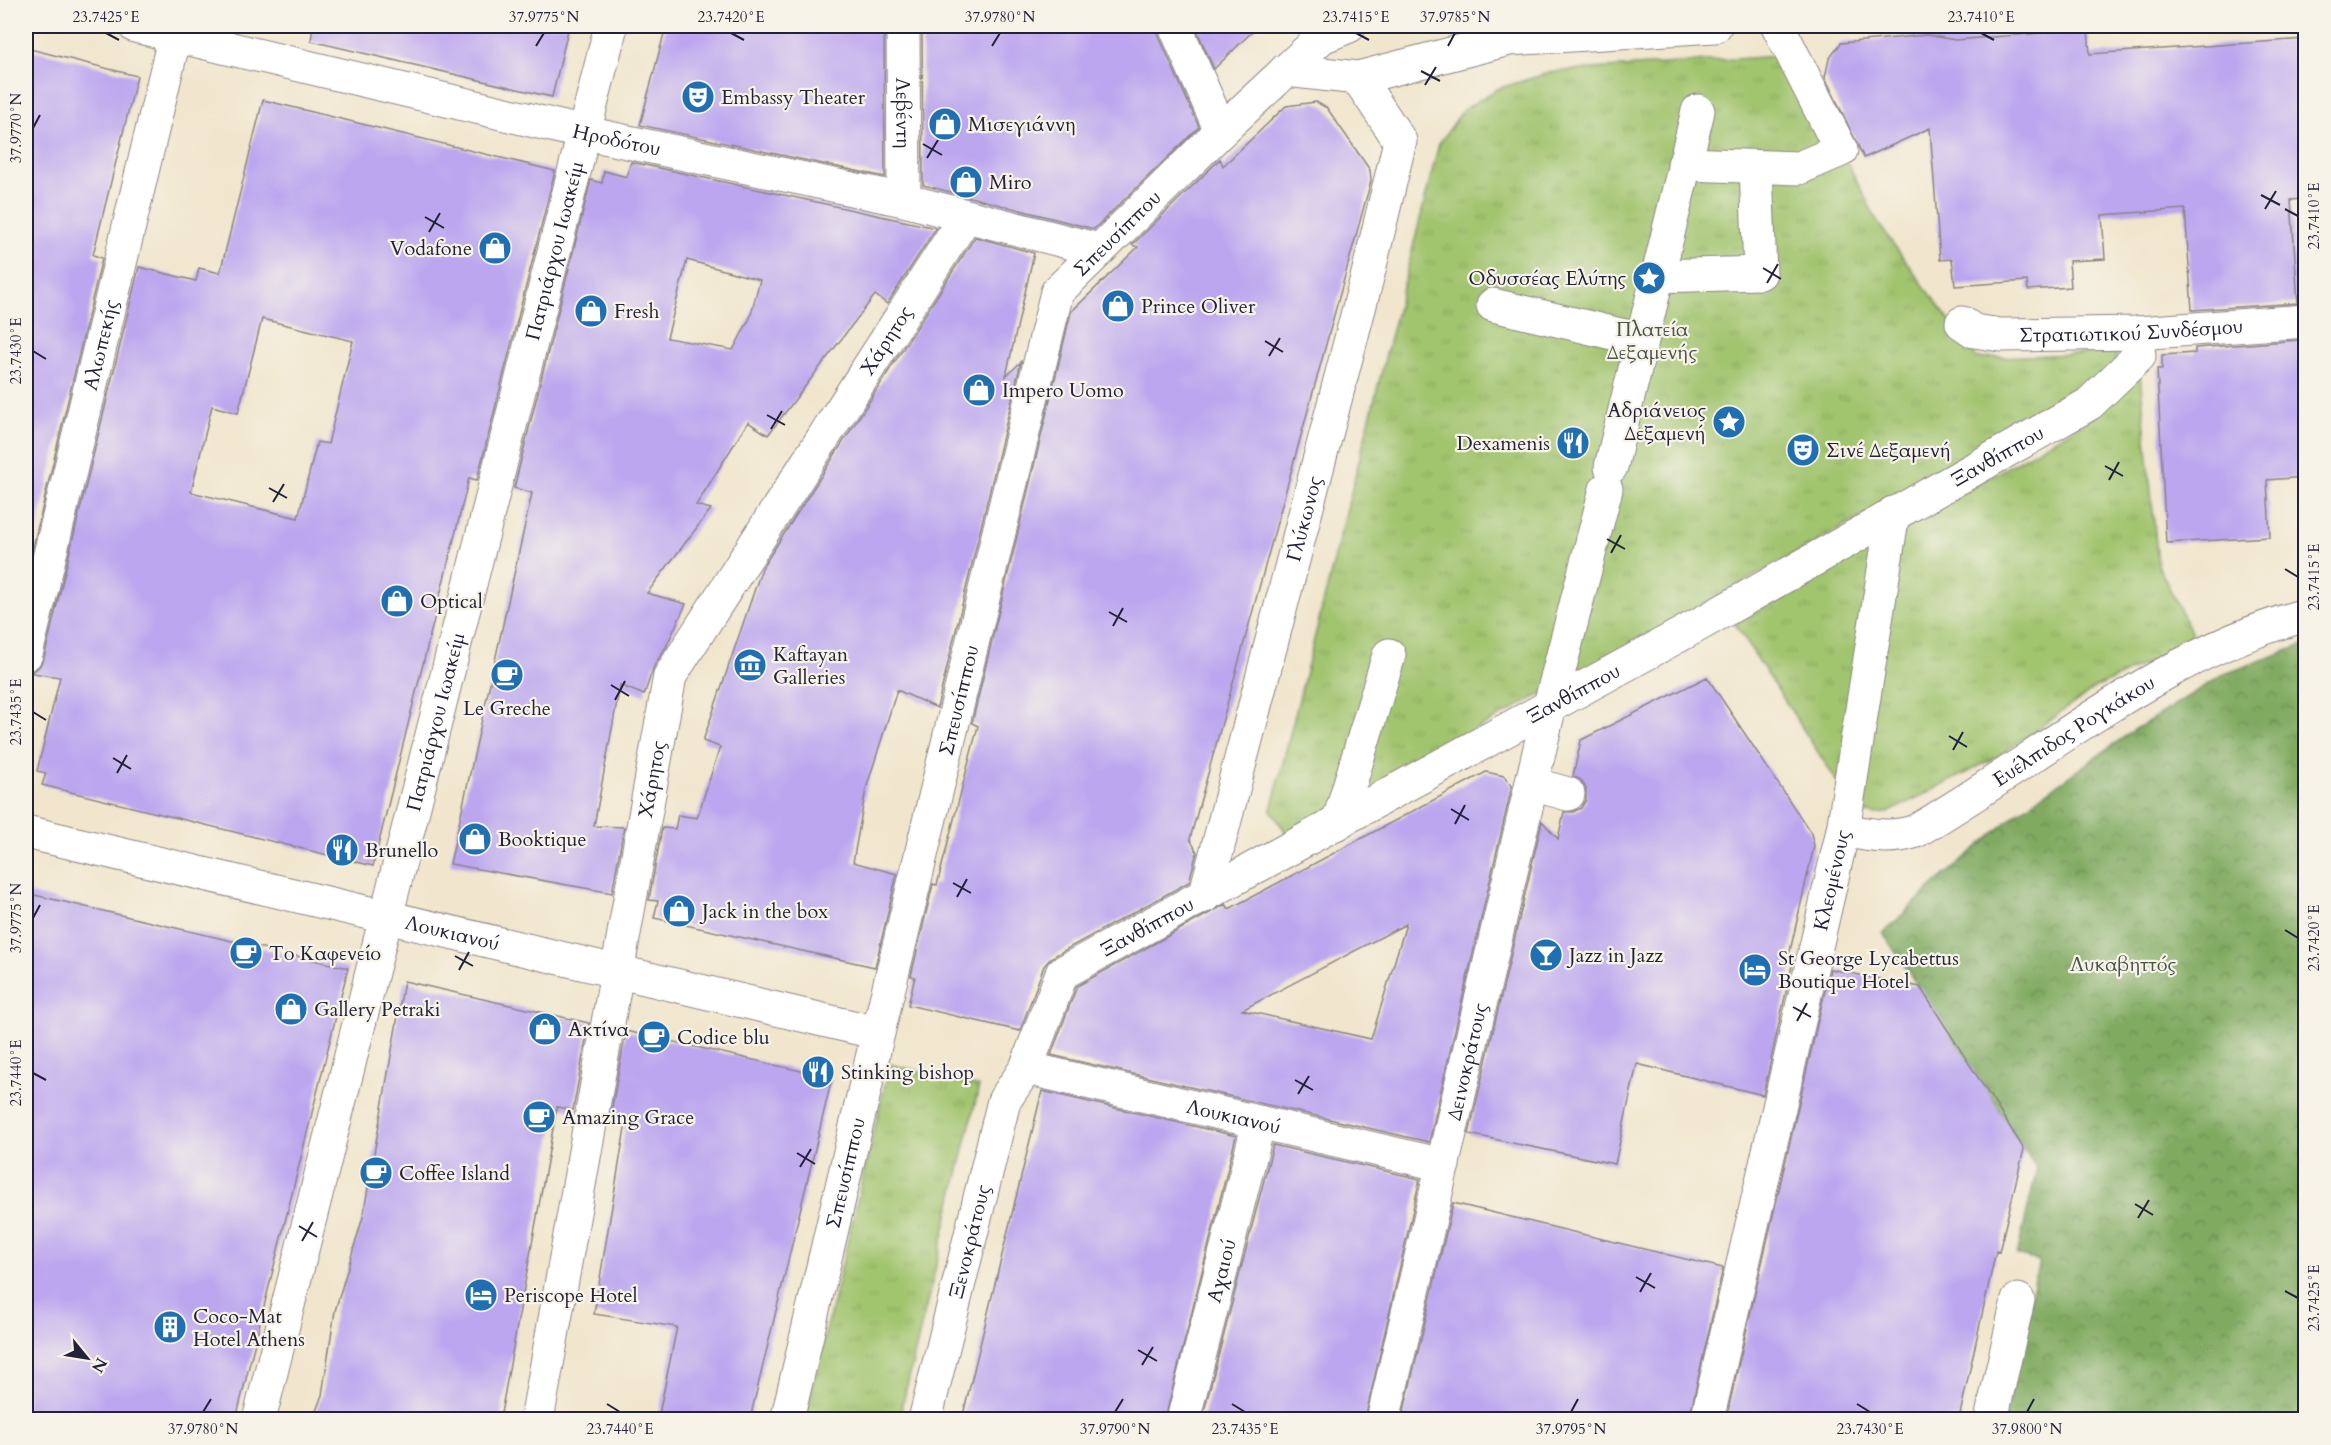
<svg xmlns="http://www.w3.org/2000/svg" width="2331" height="1445" font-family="Cardo,serif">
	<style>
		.grass { fill: url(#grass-tufts); stroke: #627354; stroke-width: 1.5 }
		.forest { fill: url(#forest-crowns); stroke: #51664e; stroke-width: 1.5 }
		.building { fill: #bba6ef; fill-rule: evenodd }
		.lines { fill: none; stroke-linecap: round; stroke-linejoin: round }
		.minor-casing { stroke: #8a8484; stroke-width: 35 }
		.minor { stroke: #fff; stroke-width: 33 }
		.ticks { fill: none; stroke: #22223b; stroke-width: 2 }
		.labels { text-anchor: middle; stroke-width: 4.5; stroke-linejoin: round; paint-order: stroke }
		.poi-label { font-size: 20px; fill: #22223b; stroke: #f7f3e8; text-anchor: start }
		.street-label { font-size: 20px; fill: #22223b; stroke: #f7f3e8 }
		.park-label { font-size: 20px; fill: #48534a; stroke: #f7f3e8 }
		.neatline { fill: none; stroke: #22223b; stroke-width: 2 }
		.ticks-label { font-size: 15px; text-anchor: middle; fill: #22223b }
	</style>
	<defs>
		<pattern id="grass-tufts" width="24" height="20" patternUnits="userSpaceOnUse" patternTransform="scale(1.5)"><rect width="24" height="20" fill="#a1c46e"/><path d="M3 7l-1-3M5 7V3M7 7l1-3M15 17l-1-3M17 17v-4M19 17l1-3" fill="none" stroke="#8aa860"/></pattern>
		<pattern id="forest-crowns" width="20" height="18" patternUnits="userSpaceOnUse" patternTransform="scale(1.5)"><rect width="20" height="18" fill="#80aa61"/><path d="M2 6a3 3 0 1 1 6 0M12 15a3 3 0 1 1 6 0" fill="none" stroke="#688a51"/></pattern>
	</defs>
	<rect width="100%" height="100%" fill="#f7f3e8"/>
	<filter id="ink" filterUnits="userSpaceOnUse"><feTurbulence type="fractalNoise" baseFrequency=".0167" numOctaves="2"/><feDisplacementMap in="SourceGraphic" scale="12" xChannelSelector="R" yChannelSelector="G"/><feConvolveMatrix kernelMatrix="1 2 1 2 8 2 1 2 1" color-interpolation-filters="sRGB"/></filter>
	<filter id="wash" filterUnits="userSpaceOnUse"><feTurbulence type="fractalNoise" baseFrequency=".008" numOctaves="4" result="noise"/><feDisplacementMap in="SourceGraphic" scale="24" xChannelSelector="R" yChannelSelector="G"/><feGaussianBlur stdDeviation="1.35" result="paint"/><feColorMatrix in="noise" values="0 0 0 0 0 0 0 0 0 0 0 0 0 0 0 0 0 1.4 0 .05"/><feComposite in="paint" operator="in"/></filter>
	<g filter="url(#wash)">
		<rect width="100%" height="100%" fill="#f1e6cd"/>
		<path class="grass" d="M1791,55L1880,226L1977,358L2118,352L2114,365L2095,383L1927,481L1287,834L1271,810L1439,144L1463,110L1497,89L1551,72Z
			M2140,374L2158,565L2195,640L2097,687L2000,755L1890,812C1876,815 1867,815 1854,808L1735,624L2089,420Z
			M890,1064L979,1087L899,1419H805Z"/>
		<path class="forest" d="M2305,644V1419H2004L2039,1261L2017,1255L2037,1169L1883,933L1938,881L2017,813L2134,730L2222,675Z"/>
		<g id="blocks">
			<path class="building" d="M313,26H569L552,97L311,41Z
				M666,26H884L885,177L640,125Z
				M922,26H1157L1158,34L1199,127L1094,229L923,185Z
				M1195,26H1258L1214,69Z
				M2088,29L2090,54L2306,39V172H2301L2303,199L2291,200L2298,303L2192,310L2185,209L2102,215L2105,259L2069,261L2071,287L2028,290L2027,281L1955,286L1952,259L1940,260L1930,128L1864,158L1825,77L1829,59L1841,43L1927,35L1955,40Z
				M26,48L137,76L93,255L102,258L26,576Z
				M263,100L555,171L477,480L469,478L373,866L42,785L46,773L37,771L60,677L26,672H32L39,667L44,658L139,267L196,281L199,268L220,273ZM262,319L353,341L328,444L317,442L298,518L191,492L212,406L238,413Z
				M1316,102L1327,108L1370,170L1371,181L1190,839L1197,852L1189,882L1052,957L1044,966L1020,1031L908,1005L915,977L911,976L933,884L937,885L978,726L972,723L1071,312L1138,247L1132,245L1220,159L1223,166L1286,106Z
				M631,162L936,228L887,304L875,295L768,435L748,422L696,505L711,509L647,593L686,604L666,647L654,666L644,695L620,685L594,826L624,827L612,893L450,864L532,493L514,488L591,180L602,183L604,171L627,177ZM687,260L760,280L750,318L733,350L667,338Z
				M975,237L1034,253L1006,376L1021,362L937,708L897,690L866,789L853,862L897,874L875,967L654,918L658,901L649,900L662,828L675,829L678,815L697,818L720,747L703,741L762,568Z
				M2300,340V346L2306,345V477L2267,480L2270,537L2166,543L2157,369H2162V355L2195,353V348Z
				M1707,677L1811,833L1814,846L1788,960L1793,961L1763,1095L1637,1064L1615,1164L1469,1134L1542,821L1558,839L1564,812H1573L1581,808L1586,800V789L1581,780L1573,776L1581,740Z
				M1486,772L1504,776L1512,786L1429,1142L1051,1055L1077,986L1226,904L1229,909ZM1406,924L1371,1039L1242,1010Z
				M26,893L348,968L236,1419H26Z
				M1830,969L1920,987L2024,1149L1999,1252L1996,1251L1959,1419H1726Z
				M404,981L589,1023L573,1110L557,1107L500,1419H313L322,1395L335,1311L363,1217Z
				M626,1031L832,1078L750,1419H658L677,1327L594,1314L626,1122L610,1118Z
				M1042,1091L1236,1136L1165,1419H962Z
				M1273,1145L1420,1179L1365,1419H1202Z
				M1453,1203L1723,1268L1689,1419H1402Z"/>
		</g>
	</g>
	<g filter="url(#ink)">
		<use href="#blocks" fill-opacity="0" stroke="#8a8484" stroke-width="1.5"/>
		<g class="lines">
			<g class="minor-casing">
				<g id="minor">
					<path id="s1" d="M135,26L585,133L904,200L1099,250"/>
					<path id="s2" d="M903,26L904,200"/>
					<path d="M1175,26L1221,131"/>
					<path d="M1358,78L1509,39L1715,26"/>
					<path d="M1684,164L1799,168L1841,150L1778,26"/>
					<path d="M1658,276L1760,273L1756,167"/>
					<path d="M1493,305L1642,340"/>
					<path id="s3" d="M1962,323L1974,331L2001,335L2137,333L2306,321"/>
					<path d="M1611,467L1698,111"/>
					<path id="s4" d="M26,654L175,35"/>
					<path d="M1532,784L1568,794"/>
					<path d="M1338,823L1389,655"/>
					<path id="s5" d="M1843,830C1869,835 1891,840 1916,831C2044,756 2160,654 2306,615"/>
					<path id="s6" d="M26,832L878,1033"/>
					<path id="s7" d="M1205,896L1368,274L1400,141L1358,78L1286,70"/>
					<path id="s8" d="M1026,1068L1443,1165"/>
					<path id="s9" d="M259,1420L611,26"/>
					<path id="s10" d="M537,1420L670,676L966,216"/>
					<path id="s11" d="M787,1420L878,1033L1057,292L1221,131L1322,37L1349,26"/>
					<path id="s12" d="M925,1420L1004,1101L1026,1068L1062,973L1700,624L2089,404L2139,356L2137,333"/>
					<path id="s13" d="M1183,1420L1259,1122"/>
					<path id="s14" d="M1383,1420L1550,705L1606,489"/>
					<path id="s15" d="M1707,1420L1843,830L1893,513"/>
					<path d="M1991,1420L2018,1300"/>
				</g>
			</g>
			<use href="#minor" class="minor"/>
		</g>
	</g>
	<path class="ticks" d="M106,33L119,40M731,33L744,40M1356,33L1369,40M1981,33L1994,40M536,46L544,33M992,46L1000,33M1448,46L1455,33M1421,71L1440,81M1425,85L1436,67M33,128L40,115M923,144L942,155M927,158L938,140M2261,195L2280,205M2265,209L2276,191M2285,209L2298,216M425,217L444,228M429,232L440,213M1763,268L1781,279M1767,283L1778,264M1265,341L1283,352M33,351L46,359M1269,356L1280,338M767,415L785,425M771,429L782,411M2105,466L2123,476M2109,480L2119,462M269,488L287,498M273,502L284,484M1607,539L1625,549M1611,553L1621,535M2285,569L2298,577M1109,612L1127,622M1113,626L1123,608M611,685L629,696M615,700L625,681M33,712L46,720M1949,736L1967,747M1953,750L1963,732M113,758L131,769M117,773L127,755M1451,809L1469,820M1455,824L1465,805M953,883L971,893M957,897L967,879M33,918L40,905M2285,930L2298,938M455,956L473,966M459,970L469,952M1793,1007L1811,1017M1797,1021L1807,1003M33,1073L46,1080M1295,1080L1313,1090M1298,1094L1309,1076M797,1153L815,1164M800,1167L811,1149M2135,1204L2153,1215M2138,1218L2149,1200M299,1226L317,1237M302,1241L313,1222M1636,1277L1655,1288M2285,1291L2298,1298M1640,1292L1651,1273M1138,1350L1157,1361M1142,1365L1153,1347M607,1404L620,1412M1232,1404L1245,1412M1857,1404L1870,1412M203,1412L211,1399M1115,1412L1123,1399M1571,1412L1578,1399M2027,1412L2034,1399"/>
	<defs>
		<g id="theatre-disc" transform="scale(1.725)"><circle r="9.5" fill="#1f6fb2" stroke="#f7f3e8"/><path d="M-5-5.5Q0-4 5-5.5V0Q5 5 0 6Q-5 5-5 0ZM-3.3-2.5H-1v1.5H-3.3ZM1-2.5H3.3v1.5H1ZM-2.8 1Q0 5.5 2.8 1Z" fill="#fff"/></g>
		<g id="shop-disc" transform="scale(1.725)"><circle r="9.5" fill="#1f6fb2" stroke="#f7f3e8"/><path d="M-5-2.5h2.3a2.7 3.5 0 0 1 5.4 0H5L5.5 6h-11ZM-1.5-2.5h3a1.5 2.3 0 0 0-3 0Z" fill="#fff"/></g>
		<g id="sight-disc" transform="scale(1.725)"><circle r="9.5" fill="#1f6fb2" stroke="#f7f3e8"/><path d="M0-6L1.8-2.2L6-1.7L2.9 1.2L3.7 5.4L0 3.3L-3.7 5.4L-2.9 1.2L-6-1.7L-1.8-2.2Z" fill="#fff"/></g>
		<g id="restaurant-disc" transform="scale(1.725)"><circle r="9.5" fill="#1f6fb2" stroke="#f7f3e8"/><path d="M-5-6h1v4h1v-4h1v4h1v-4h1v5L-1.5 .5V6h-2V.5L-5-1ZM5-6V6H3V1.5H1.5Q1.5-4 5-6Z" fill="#fff"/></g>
		<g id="museum-disc" transform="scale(1.725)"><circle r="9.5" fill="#1f6fb2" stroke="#f7f3e8"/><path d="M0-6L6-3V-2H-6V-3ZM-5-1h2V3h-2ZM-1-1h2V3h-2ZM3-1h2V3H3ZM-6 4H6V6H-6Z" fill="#fff"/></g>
		<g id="cafe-disc" transform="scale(1.725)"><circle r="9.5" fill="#1f6fb2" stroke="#f7f3e8"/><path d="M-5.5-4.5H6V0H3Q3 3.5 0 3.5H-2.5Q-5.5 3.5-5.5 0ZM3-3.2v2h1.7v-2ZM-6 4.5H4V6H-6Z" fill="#fff"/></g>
		<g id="bar-disc" transform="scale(1.725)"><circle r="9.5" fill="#1f6fb2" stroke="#f7f3e8"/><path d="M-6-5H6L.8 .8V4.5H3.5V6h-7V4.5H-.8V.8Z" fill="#fff"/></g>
		<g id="hotel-disc" transform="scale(1.725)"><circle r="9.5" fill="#1f6fb2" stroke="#f7f3e8"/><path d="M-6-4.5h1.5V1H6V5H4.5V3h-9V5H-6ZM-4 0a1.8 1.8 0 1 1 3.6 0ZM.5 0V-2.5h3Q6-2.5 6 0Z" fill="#fff"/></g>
		<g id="building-disc" transform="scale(1.725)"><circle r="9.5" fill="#1f6fb2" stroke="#f7f3e8"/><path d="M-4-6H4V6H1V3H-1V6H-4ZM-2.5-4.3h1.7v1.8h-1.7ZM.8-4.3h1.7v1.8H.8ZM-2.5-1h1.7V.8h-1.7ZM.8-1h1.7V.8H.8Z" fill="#fff"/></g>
	</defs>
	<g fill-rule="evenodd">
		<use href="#theatre-disc" x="698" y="97"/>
		<use href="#shop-disc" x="945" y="124"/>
		<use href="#shop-disc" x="966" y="182"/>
		<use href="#shop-disc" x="495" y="248"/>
		<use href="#sight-disc" x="1649" y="278"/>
		<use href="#shop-disc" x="1118" y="306"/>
		<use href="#shop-disc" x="591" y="311"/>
		<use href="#shop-disc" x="979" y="390"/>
		<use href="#sight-disc" x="1729" y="422"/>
		<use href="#restaurant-disc" x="1573" y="443"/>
		<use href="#theatre-disc" x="1803" y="450"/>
		<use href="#shop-disc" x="397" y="601"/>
		<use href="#museum-disc" x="750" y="665"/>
		<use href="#cafe-disc" x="507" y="675"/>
		<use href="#shop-disc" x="475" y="839"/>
		<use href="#restaurant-disc" x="342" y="850"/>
		<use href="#shop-disc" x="679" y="911"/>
		<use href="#cafe-disc" x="246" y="953"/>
		<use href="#bar-disc" x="1546" y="955"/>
		<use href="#hotel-disc" x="1755" y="970"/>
		<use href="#shop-disc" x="291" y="1009"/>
		<use href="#shop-disc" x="545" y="1029"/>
		<use href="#cafe-disc" x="654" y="1037"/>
		<use href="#restaurant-disc" x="818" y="1072"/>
		<use href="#cafe-disc" x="539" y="1117"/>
		<use href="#cafe-disc" x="376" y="1173"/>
		<use href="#hotel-disc" x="481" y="1295"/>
		<use href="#building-disc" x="170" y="1327"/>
	</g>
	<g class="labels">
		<g class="poi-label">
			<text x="721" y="104">Embassy Theater</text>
			<text x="968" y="131">Μισεγιάννη</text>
			<text x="989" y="189">Miro</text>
			<text x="472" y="255" text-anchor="end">Vodafone</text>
			<text x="1626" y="285" text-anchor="end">Οδυσσέας Ελύτης</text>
			<text x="1141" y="313">Prince Oliver</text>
			<text x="614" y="318">Fresh</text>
			<text x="1002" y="397">Impero Uomo</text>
			<text x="1706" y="417" text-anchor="end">Αδριάνειος<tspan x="1706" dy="23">Δεξαμενή</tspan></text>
			<text x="1550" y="450" text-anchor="end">Dexamenis</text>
			<text x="1826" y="457">Σινέ Δεξαμενή</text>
			<text x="420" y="608">Optical</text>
			<text x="773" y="661">Kaftayan<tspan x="773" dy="23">Galleries</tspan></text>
			<text x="507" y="715" text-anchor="middle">Le Greche</text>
			<text x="498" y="846">Booktique</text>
			<text x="365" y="857">Brunello</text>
			<text x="702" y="918">Jack in the box</text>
			<text x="269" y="960">Το Καφενείο</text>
			<text x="1569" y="962">Jazz in Jazz</text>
			<text x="1778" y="965">St George Lycabettus<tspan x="1778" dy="23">Boutique Hotel</tspan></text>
			<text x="314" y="1016">Gallery Petraki</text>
			<text x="568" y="1036">Ακτίνα</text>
			<text x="677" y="1044">Codice blu</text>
			<text x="841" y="1079">Stinking bishop</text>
			<text x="562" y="1124">Amazing Grace</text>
			<text x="399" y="1180">Coffee Island</text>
			<text x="504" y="1302">Periscope Hotel</text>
			<text x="193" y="1323">Coco-Mat<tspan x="193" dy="23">Hotel Athens</tspan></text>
		</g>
		<g class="street-label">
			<text dy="7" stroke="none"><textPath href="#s2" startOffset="87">Λεβέντη</textPath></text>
			<text dy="7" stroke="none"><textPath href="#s1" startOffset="495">Ηροδότου</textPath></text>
			<text dy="7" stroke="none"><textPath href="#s11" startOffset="1244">Σπευσίππου</textPath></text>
			<text dy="7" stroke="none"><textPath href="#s9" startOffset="1206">Πατριάρχου Ιωακείμ</textPath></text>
			<text dy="7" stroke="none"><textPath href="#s3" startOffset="172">Στρατιωτικού Συνδέσμου</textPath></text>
			<text dy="7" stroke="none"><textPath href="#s10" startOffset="1155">Χάρητος</textPath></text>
			<text dy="7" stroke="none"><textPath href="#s4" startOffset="318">Αλωπεκής</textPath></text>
			<text dy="7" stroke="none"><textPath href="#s12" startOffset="1539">Ξανθίππου</textPath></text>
			<text dy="7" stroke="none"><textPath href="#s7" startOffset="390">Γλύκωνος</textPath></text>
			<text dy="7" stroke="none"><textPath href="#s12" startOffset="1053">Ξανθίππου</textPath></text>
			<text dy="7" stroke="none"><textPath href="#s11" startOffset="740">Σπευσίππου</textPath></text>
			<text dy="7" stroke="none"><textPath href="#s9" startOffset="720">Πατριάρχου Ιωακείμ</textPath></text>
			<text dy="7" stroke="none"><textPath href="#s5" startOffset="261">Ευέλπιδος Ρογκάκου</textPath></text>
			<text dy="7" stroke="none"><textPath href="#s10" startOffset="651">Χάρητος</textPath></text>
			<text dy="7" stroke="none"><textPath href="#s15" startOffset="554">Κλεομένους</textPath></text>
			<text dy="7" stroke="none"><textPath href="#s12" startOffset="567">Ξανθίππου</textPath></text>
			<text dy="7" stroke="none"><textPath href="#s6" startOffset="438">Λουκιανού</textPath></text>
			<text dy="7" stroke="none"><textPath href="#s14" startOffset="368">Δεινοκράτους</textPath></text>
			<text dy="7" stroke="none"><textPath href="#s8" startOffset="213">Λουκιανού</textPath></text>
			<text dy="7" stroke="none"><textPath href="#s11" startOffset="254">Σπευσίππου</textPath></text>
			<text dy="7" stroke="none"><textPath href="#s12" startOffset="184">Ξενοκράτους</textPath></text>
			<text dy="7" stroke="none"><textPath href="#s13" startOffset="154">Αχαιού</textPath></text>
		</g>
		<g class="park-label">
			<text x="1652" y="336">Πλατεία<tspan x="1652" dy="23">Δεξαμενής</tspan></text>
			<text x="2123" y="971">Λυκαβηττός</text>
		</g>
	</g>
	<rect width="2331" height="1445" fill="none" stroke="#f7f3e8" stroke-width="66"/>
	<g transform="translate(87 1358) rotate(120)" stroke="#f7f3e8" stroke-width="4.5" paint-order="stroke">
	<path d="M0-4.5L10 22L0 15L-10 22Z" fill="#22223b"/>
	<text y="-9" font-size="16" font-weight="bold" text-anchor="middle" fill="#22223b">N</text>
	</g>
	<rect x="33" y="33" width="2265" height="1379" class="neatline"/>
	<g class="ticks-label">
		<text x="106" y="22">23.7425°E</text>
		<text x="544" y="22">37.9775°N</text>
		<text x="731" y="22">23.7420°E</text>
		<text x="1000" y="22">37.9780°N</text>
		<text x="1356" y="22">23.7415°E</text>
		<text x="1455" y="22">37.9785°N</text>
		<text x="1981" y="22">23.7410°E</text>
		<text transform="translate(16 128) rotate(-90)" y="5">37.9770°N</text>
		<text transform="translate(2314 216) rotate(-90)" y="5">23.7410°E</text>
		<text transform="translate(16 351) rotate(-90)" y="5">23.7430°E</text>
		<text transform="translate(2314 577) rotate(-90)" y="5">23.7415°E</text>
		<text transform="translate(16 712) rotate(-90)" y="5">23.7435°E</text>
		<text transform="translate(16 918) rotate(-90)" y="5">37.9775°N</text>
		<text transform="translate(2314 938) rotate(-90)" y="5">23.7420°E</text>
		<text transform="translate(16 1073) rotate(-90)" y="5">23.7440°E</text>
		<text transform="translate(2314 1298) rotate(-90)" y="5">23.7425°E</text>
		<text x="203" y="1434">37.9780°N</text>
		<text x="620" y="1434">23.7440°E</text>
		<text x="1115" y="1434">37.9790°N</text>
		<text x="1245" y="1434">23.7435°E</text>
		<text x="1571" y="1434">37.9795°N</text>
		<text x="1870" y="1434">23.7430°E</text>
		<text x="2027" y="1434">37.9800°N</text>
	</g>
</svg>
